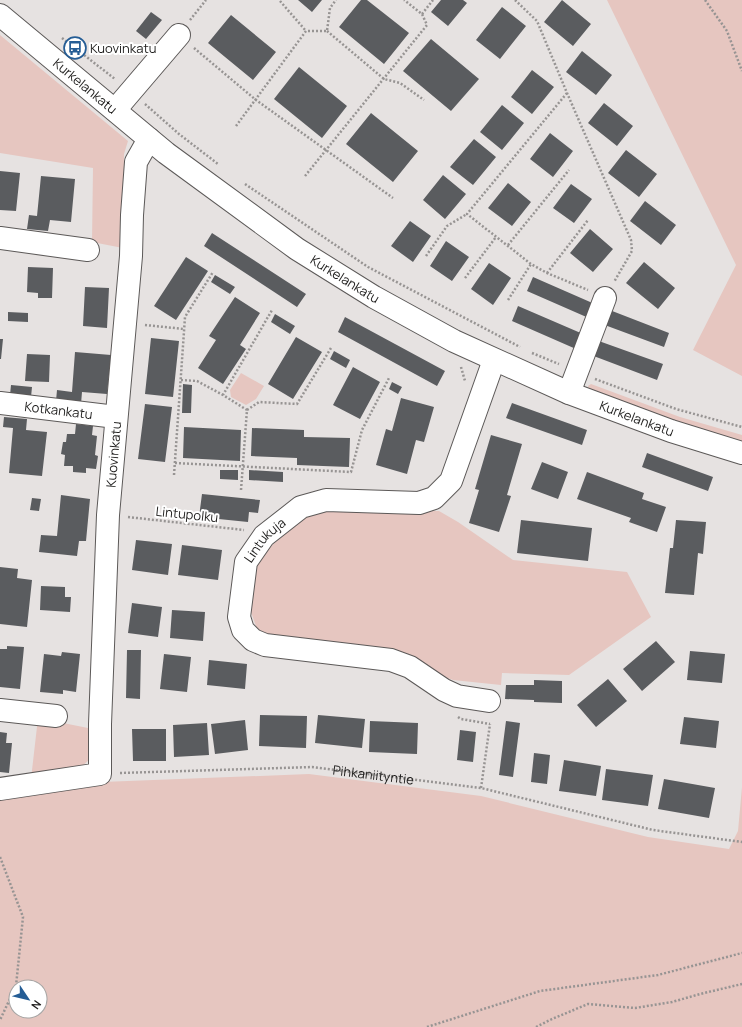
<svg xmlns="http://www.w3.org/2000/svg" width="742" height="1027" font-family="Manrope,sans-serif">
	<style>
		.green { fill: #e6c6c0; fill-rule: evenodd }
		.building { fill: #5a5c5f }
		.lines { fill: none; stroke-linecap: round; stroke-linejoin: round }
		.minor-casing { stroke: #5c5958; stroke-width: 24 }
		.path { stroke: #979493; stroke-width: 2.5; stroke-dasharray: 2 2; stroke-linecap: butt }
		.minor { stroke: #fff; stroke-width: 22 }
		.labels { text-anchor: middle; stroke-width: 4; stroke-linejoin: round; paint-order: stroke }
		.poi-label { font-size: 13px; fill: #1e1d1c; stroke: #fff; text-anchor: start }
		.street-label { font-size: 13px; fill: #1e1d1c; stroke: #fff }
	</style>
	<rect width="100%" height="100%" fill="#e6e2e1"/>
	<path class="green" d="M607,0H742V376L693,350L736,265Z
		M0,35L128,141L124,154L123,248L92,242L93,168L0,153Z
		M241,373L264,386L256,399L246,405L231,397L230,390Z
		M591,384L680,417L742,435V441L678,422L589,390L588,386Z
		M315,511H439L458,522L513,560L627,572L651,617L569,675L502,673L501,685L453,680L439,675L410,656L377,647L274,637L257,629L251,612L253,573L264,554L288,528Z
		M38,718L93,729L91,758L78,770L31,779Z
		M309,774L481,796L648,837L729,849L738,831L742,787V1027H0V797L102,782ZM16,987H40V1011H16Z"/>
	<path class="building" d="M298,0H322L312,12Z
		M361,0H367L409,33L384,64L339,27Z
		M441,0H463L467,3L448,26L431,12Z
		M562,0L591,24L573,46L544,22Z
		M502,7L526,26L500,59L476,40Z
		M151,12L162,20L146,39L136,31Z
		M231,15L276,52L253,80L208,43Z
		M431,39L479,79L451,111L403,71Z
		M582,51L612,75L596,95L566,72Z
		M299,67L347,106L322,138L274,99Z
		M532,70L554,87L532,114L511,97Z
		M604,103L633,126L617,146L588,123Z
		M502,105L524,123L502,150L480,132Z
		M371,113L418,151L393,182L346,144Z
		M550,133L573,151L553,177L530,159Z
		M474,139L496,157L473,185L450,167Z
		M626,150L657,174L639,197L608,173Z
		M0,171L20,173L16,211L0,210Z
		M443,175L466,194L445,219L423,200Z
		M41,176L75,179L71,222L50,220L48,231L27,229L29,215L37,216Z
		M508,183L531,202L512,226L488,208Z
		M571,184L592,199L574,223L553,208Z
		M645,201L676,225L661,245L630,221Z
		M410,221L431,236L413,262L391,246Z
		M590,229L613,249L593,272L570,253Z
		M212,233L306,294L297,307L204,246Z
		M446,241L469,257L452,281L430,266Z
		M186,257L208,271L176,320L154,306Z
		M644,262L675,288L658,309L626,283Z
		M489,263L511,278L493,305L471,289Z
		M28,267L53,268L52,298H38V293L27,292Z
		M215,275L235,287L230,294L211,282Z
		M533,277L597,305L591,319L527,291Z
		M85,287L109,288L107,328L83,326Z
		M235,297L260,313L240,345L246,349L223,384L198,368L216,340L209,336Z
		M518,306L583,334L576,349L512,321Z
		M607,309L669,333L664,347L602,324Z
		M8,312L28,313V322L8,321Z
		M275,314L295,326L290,334L271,322Z
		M345,317L445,371L437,386L338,332Z
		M296,337L322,352L293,399L268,384Z
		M151,338L179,341L173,397L145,394Z
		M0,339H3L1,359H0Z
		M596,340L663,364L657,380L591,355Z
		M334,351L350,360L346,368L330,359Z
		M75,352L111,355L107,394L82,392L81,404L56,401L57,390L72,392Z
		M27,354L50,355L49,382L25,381Z
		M353,367L380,382L360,419L333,405Z
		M392,382L402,387L398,394L389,389Z
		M183,384L192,385L191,413H182Z
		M11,385L32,387L31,397L10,395Z
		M401,398L434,407L424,442L416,440L407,474L376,465L386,429L392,431Z
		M512,403L587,430L582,445L506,418Z
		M145,404L172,407L165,462L138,459Z
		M4,417L27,419L26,430L47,432L42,476L9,473L13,428L3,427Z
		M76,424L93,426L92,435L97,436L95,455L98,456L96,469L86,468V473L73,472V466H64L65,455L61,454L63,442H66L67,434H75Z
		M184,427L241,430L240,461L183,458Z
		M252,428L304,430V437L350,438L349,467L297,465V458L251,456Z
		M491,435L522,444L507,495L511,496L499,532L469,523L479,490L475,489Z
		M647,453L713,477L708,491L642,467Z
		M542,462L568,472L558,499L531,489Z
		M220,470H238V480L220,479Z
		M249,470L283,472V482L249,480Z
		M587,472L644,493L642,499L666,507L657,532L629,522L631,518L577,499Z
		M202,494L260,500L258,513L249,512L248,522L199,517Z
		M61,495L90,499L86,541H79L77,556L39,552L41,535L57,536Z
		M32,498L41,499L39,511L30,510Z
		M521,520L592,528L588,561L517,553Z
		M676,520L706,522L703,554L698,553L694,595L665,593L670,548H673Z
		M136,540L172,544L168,575L132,570Z
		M182,545L222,550L218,580L178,575Z
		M0,567L18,569L17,578L32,580L27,627L0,624Z
		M41,586L65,587V597H71L70,612L40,610Z
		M132,603L162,607L158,637L128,633Z
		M172,610L205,612L203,641L170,638Z
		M656,641L675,662L642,691L623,669Z
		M7,646L24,647L20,689L0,687V649H7Z
		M127,650H141L140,699L126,698Z
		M690,651L725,654L722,683L687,680Z
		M62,652L80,654L76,692L63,690V694L40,692L44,654L61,656Z
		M164,654L191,657L187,692L160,689Z
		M209,660L247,664L245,689L207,685Z
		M608,679L627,701L596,727L577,705Z
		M534,680L562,681V703L534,702V700L505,699L506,685H534Z
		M260,715L307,716L306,748L259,746Z
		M318,715L365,719L362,748L315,743Z
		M684,717L719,721L716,748L680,744Z
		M245,720L248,750L215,754L211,724Z
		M370,721L418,723L417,754L369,752Z
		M506,721L520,723L513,777L499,775Z
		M207,723L209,755L174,757L173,725Z
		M132,729H166V761H133Z
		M460,730L476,732L473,762L457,760Z
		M0,732L7,733L6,743H12L9,773L0,772Z
		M534,753L550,755L547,784L531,782Z
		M564,760L601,766L596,796L559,791Z
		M606,769L653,775L648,806L602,800Z
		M664,779L715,788L709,818L658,809Z"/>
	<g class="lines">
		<g class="minor-casing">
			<g id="minor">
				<path id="s2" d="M0,15L166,153L297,249L374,297L454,341L569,393L671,431L742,453"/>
				<path d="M115,110L179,35"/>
				<path d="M0,238L88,250"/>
				<path d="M569,393L605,298"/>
				<path id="s3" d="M0,403L116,417"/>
				<path id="s4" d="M489,701L457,696L444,690L410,667L391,660L265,645L253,640L243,630L239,617L246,562L264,536L301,507L326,500L419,503L434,498L451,481L494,360"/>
				<path d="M0,710L56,716"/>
				<path id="s5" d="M0,789L100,774V724L108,515L131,256L132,215L136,162L149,139"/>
			</g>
		</g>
		<g class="path">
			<path d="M515,0L537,21L567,93L631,240L632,251L614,282"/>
			<path d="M705,0L727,31L742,71"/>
			<path d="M280,1L306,31"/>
			<path d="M422,14L433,0"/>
			<path d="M190,20L206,0"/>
			<path d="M327,31L384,79L400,83L424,100"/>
			<path d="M62,38L115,79"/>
			<path d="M194,48L256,100L393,198"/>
			<path d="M567,93L467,214L531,264L547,273L588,290"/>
			<path d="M145,104L179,134L218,164"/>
			<path d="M236,126L306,31H327L330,8L336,0"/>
			<path d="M305,176L427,25L422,14L404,0"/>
			<path d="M245,184L368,267L520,347"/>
			<path d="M508,245L569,170"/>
			<path d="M426,256L447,226L467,214"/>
			<path d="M547,273L588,220"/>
			<path d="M465,278L496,237"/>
			<path d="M508,300L531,264"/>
			<path d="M145,325L184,329"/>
			<path d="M532,353L559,364"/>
			<path d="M461,367L465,381"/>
			<path d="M595,379L676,409L742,427"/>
			<path d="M181,380L197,381L223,395"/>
			<path d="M247,410L259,402L297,404L331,348"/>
			<path d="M175,463L351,472L362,430L389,378"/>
			<path d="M174,475L185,317L213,272"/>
			<path d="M241,490L247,410L223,395L272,310"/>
			<path d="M128,517L244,530"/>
			<path d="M458,717L461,719L490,724"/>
			<path id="s1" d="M120,773L312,767L481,788L653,830L742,842"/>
			<path d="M481,788L490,724"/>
			<path d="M0,857L23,917L16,986L0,1020"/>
			<path d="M427,1027L540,991L658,975L742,953"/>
			<path d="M536,1027L552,1019L588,1004L635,1008L672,1002L700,994L742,984"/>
		</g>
		<use href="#minor" class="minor"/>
	</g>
	<defs>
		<g id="bus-ring" transform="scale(1.15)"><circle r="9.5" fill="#fff" stroke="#255d95" stroke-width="1.5"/><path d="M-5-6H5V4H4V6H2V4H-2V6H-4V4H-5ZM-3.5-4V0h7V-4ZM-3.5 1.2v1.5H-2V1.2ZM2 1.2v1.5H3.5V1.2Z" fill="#255d95"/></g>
	</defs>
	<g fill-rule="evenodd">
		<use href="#bus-ring" x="75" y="48"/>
	</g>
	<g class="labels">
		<g class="poi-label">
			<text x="90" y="53">Kuovinkatu</text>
		</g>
		<g class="street-label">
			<text dy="5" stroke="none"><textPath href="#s2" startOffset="111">Kurkelankatu</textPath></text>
			<text dy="5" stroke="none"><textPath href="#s2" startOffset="435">Kurkelankatu</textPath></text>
			<text dy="5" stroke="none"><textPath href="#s3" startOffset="59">Kotkankatu</textPath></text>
			<text dy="5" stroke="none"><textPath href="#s2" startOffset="759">Kurkelankatu</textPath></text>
			<text dy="5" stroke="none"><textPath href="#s5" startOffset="421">Kuovinkatu</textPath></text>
			<text transform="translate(187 514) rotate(6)" y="5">Lintupolku</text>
			<text dy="5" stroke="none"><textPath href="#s4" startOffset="360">Lintukuja</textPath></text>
			<text dy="5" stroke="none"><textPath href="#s1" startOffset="254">Pihkaniityntie</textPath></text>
		</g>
	</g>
	<g transform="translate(28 999) rotate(125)"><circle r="19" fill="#ffffff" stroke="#a5a5a4"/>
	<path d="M0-3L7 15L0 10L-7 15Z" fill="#255d95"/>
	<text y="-6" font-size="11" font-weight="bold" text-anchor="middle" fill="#1e1d1c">N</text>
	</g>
</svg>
